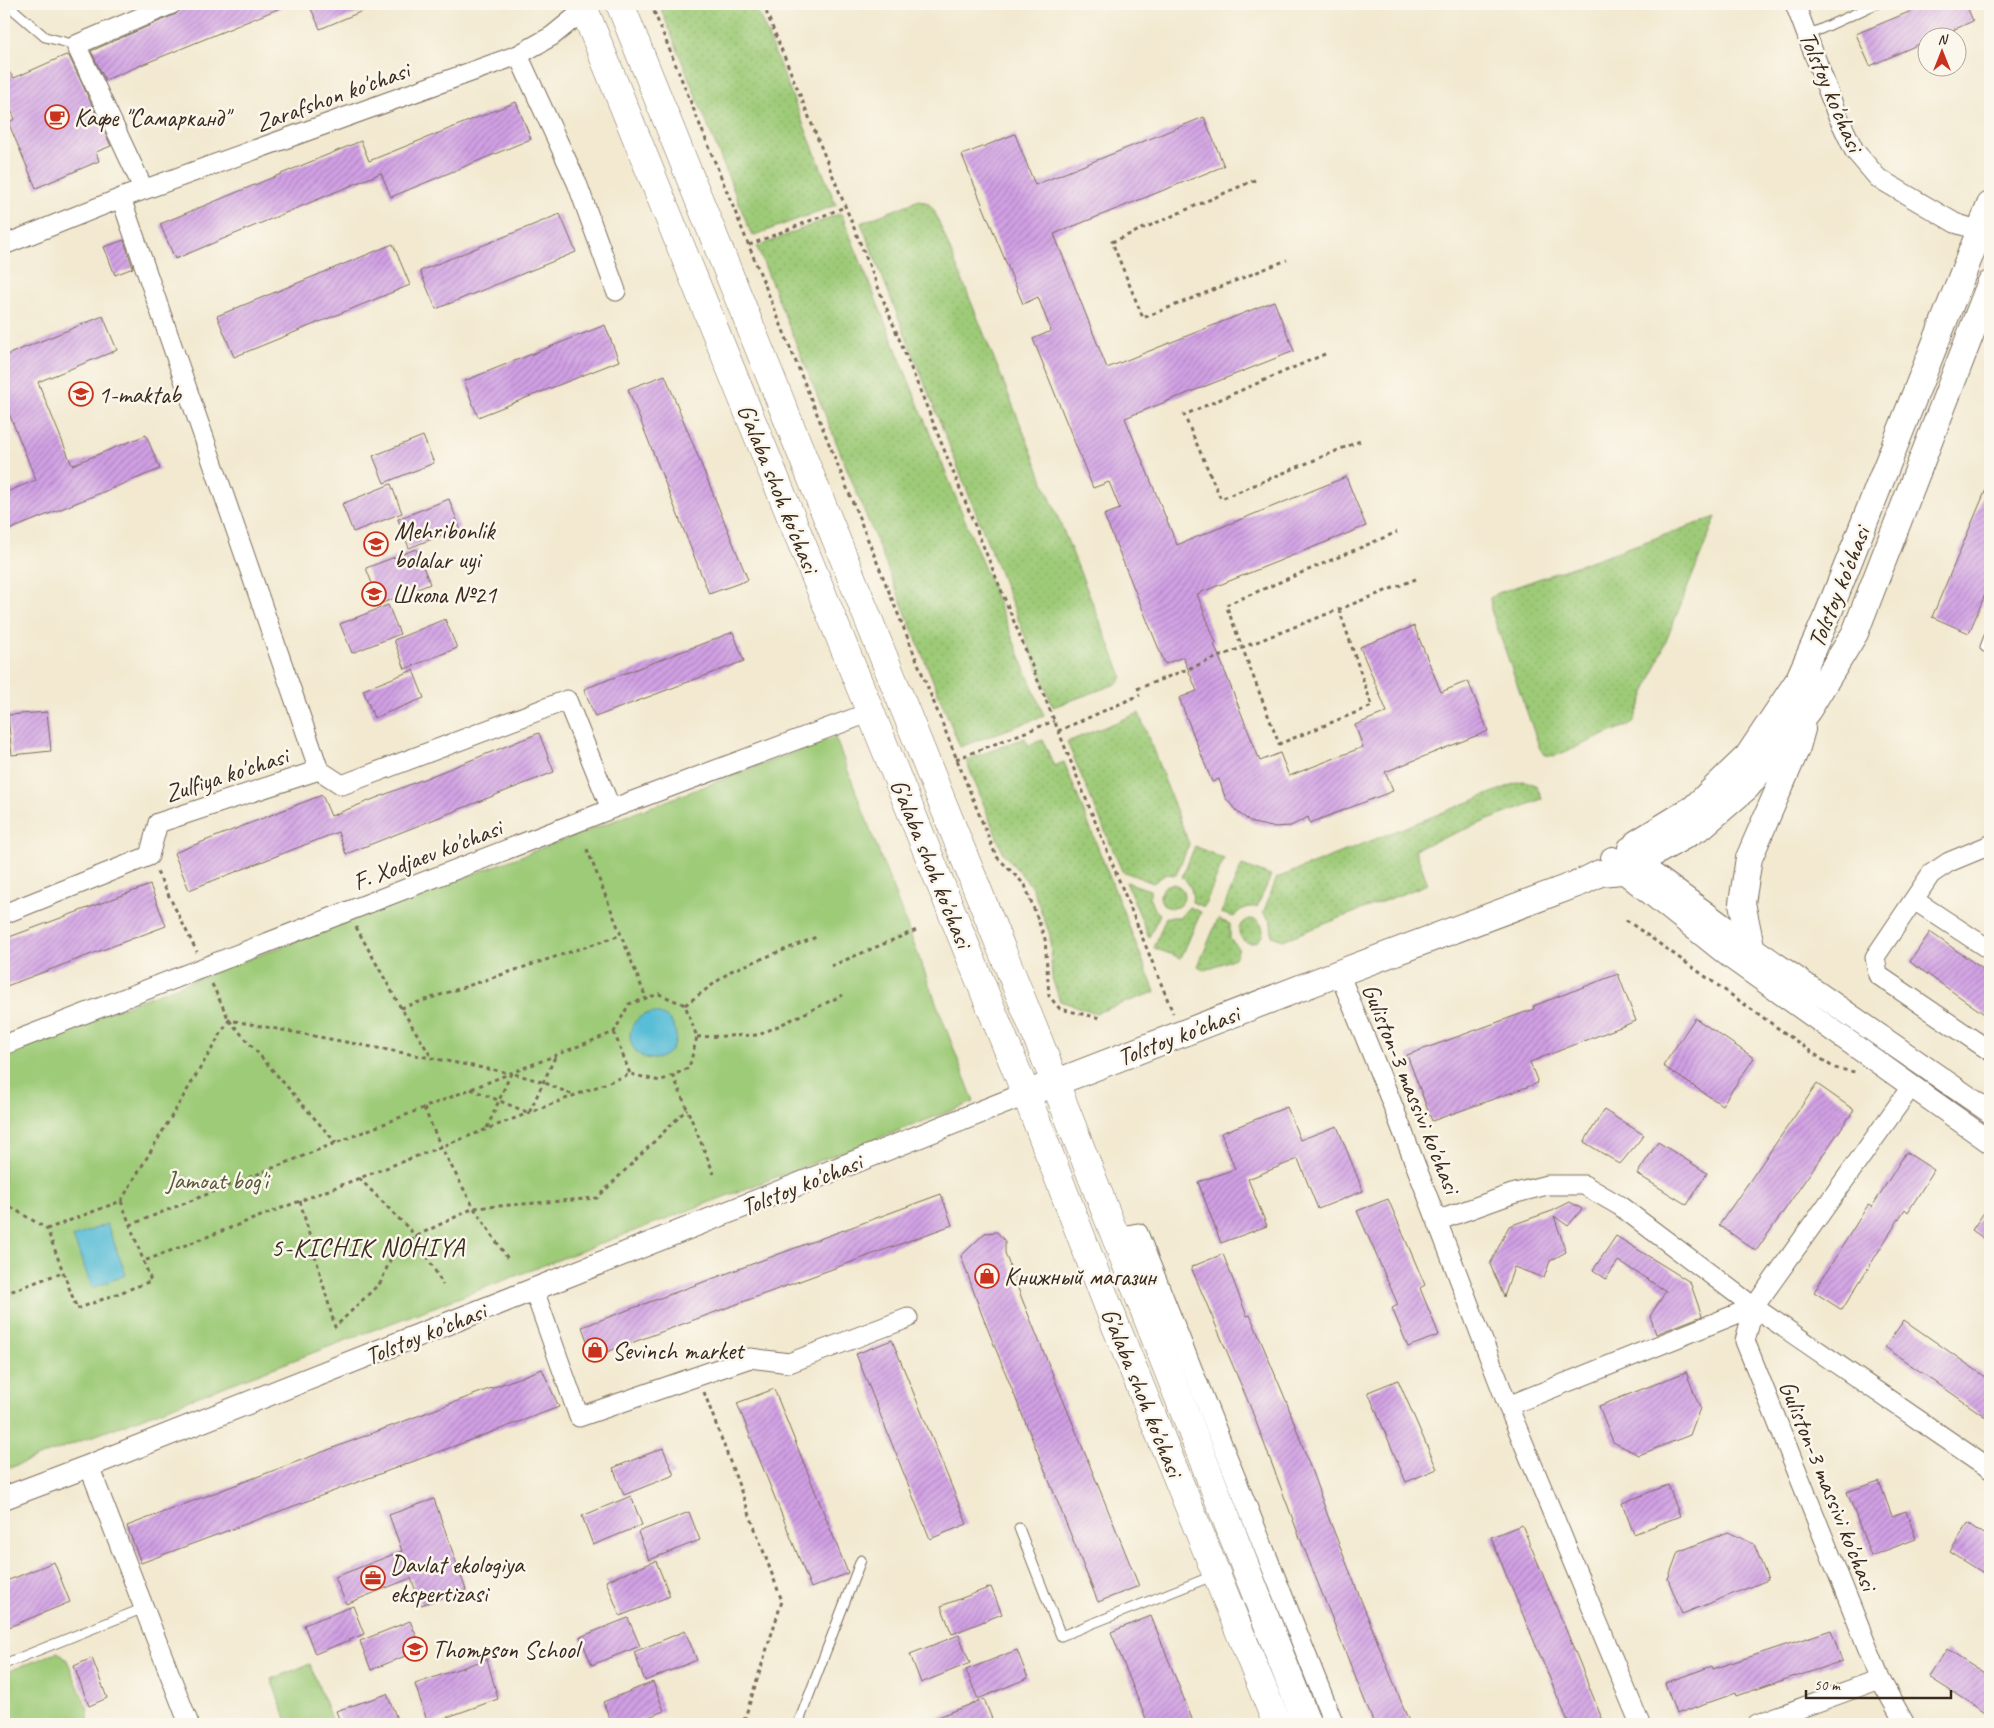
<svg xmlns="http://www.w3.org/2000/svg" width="1994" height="1728" font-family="Caveat,sans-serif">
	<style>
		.grass { fill: url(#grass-dots); stroke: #6c7a4b }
		.green { fill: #9ecb78; stroke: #6c7a4b }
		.water { fill: #58bdd7; stroke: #4a747a }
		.building { fill: url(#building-hatch) }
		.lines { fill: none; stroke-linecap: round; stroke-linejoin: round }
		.service-casing { stroke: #7b6d5c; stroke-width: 11 }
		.minor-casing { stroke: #7b6d5c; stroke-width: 21 }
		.tertiary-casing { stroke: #7b6d5c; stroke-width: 24 }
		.secondary-casing { stroke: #7b6d5c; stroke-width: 28 }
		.primary-casing { stroke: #7b6d5c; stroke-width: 29 }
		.path { stroke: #7b6d5c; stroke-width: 3; stroke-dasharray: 4 4; stroke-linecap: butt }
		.service { stroke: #fff; stroke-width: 9 }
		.minor { stroke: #fff; stroke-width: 19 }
		.tertiary { stroke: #fff; stroke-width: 22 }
		.secondary { stroke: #fff; stroke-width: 26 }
		.primary { stroke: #fff; stroke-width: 28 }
		.labels { text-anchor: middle; stroke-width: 5; stroke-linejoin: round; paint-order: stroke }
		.street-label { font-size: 25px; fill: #3b2a1e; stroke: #fbf7ec }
		.poi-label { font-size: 25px; fill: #3b2a1e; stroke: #fbf7ec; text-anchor: start }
		.park-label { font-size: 25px; fill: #595a39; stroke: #fbf7ec }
		.neighbourhood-label { font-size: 26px; letter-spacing: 1px; fill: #3b2a1e; stroke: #fbf7ec }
	</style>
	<defs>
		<pattern id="grass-dots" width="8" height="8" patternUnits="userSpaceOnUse" patternTransform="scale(1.25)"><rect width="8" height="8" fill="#9ecb78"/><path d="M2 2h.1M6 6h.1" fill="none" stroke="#89ae67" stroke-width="1.8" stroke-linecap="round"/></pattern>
		<pattern id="building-hatch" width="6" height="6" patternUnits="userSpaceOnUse" patternTransform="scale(1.25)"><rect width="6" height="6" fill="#d1a0e5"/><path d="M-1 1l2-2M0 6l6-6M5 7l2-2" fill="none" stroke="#ab83b9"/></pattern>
	</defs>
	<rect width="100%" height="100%" fill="#fbf7ec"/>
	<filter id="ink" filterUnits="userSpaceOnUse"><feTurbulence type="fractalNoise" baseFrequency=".02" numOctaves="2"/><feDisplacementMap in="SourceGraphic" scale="10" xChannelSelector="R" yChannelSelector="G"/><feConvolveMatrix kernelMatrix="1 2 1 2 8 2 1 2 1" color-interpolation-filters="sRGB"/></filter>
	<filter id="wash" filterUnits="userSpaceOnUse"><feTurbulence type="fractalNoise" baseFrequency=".0096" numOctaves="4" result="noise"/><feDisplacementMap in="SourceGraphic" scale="20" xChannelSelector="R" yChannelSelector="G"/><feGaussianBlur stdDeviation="1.12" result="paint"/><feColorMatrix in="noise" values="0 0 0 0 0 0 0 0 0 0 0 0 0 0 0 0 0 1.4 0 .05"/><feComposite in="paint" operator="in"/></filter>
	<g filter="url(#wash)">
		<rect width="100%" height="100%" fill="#f2e9d0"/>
		<path class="grass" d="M659,4H755L836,205L752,236Z
			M919,200L928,203L934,210L1122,676L1120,681L1116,684L1053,707L861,223Z
			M841,213L1044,716L960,747L757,247Z
			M1716,517L1633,723L1555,756L1546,755L1540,749L1491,610L1490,598L1498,593Z
			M1139,713L1189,844L1176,875L1166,874L1153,883L1122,871L1067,742Z
			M1025,738L1028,745L1043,740L1054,766L1064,762L1155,992L1096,1013L1060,1001L1052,978L1050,935L1032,887L1003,853L966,760Z
			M1522,781C1535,782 1538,787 1542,799L1415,849L1428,884L1283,940L1272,936L1271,922L1263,913L1277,878Z
			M1195,846L1224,859L1204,907L1192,902C1194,892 1190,884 1182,877Z
			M1242,865L1271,876L1257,907C1247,906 1239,909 1234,917L1221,913Z
			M1126,882L1150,890C1150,902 1151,907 1160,914L1149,937Z
			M1160 896a12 12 0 1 1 24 0a12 12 0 1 1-24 0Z
			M1189,907L1201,912L1181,958L1154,948L1166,917H1180Z
			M1218,919L1230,924V939L1239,948L1235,958L1205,970L1198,966Z
			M1239 931a12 12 0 1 1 24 0a12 12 0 1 1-24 0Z"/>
		<path class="green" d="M835,737L974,1102L4,1470V1052Z
			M58,1652L67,1660L88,1710V1724H4V1673Z
			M310,1664L333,1724H288L271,1679Z"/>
		<path class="water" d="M630 1036a23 23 0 1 1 46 0a23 23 0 1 1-46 0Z
			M107,1224L126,1275L92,1288L73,1237Z"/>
		<g id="blocks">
			<path class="building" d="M193,4H290L105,80L91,51L176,14L182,8Z
				M309,4H379L320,29Z
				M1928,4H1966L1973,21L1935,38H1926V41L1870,66L1856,34Z
				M66,55L69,56L111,146L96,152L99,161L36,188L8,122L15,119L4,94V66L14,78Z
				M516,102L531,139L391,197L381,173L175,259L160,224L361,141L369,161Z
				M1204,117L1224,166L1054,234L1107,368L1274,301L1294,351L1125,418L1177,545L1346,477L1366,526L1197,594L1216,643L1214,644L1260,761L1280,753L1289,776L1363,747L1355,725L1387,712L1360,647L1414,626L1441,692L1468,681L1488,731L1385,772L1393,791L1310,823L1308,817L1291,826L1272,827L1253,823L1237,812L1225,797L1219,779L1212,782L1179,698L1197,691L1183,657L1165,664L1104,515L1120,509L1109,482L1093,488L1033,339L1051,331L1038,297L1023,304L962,155L1015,134L1035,185Z
				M560,214L576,252L436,309L420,271Z
				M124,240L133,268L115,275L104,247Z
				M393,244L410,285L234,357L217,316Z
				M103,316L117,350L38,382L72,465L146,435L160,469L4,532V493L36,480L4,401V356Z
				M605,325L619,361L478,417L464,381Z
				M665,375L748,580L709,594L628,389Z
				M423,436L434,463L384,483L373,456Z
				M1990,480V583L1969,633L1932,617Z
				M391,484L402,513L353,532L342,504Z
				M449,499L460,528L409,548L398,519Z
				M416,549L430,584L380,604L366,568Z
				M388,605L400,634L352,653L340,624Z
				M445,619L457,648L405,669L394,640Z
				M733,632L744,661L595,717L584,689Z
				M413,670L424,698L374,718L363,690Z
				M47,712L51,751L12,755L8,715Z
				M539,733L554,772L346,854L338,832L189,890L174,853L322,795L331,816Z
				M150,885L166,926L4,987V939Z
				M1930,932L1990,974V1018L1910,962Z
				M1618,974L1636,1021L1530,1062L1538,1083L1432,1121L1407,1055L1534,1009L1533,1006Z
				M1695,1018L1754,1058L1722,1105L1663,1066Z
				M1817,1084L1854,1110L1756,1251L1719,1225Z
				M1287,1107L1300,1140L1337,1126L1363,1191L1318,1209L1298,1159L1248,1179L1267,1226L1221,1243L1198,1182L1235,1169L1221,1133Z
				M1604,1110L1644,1135L1620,1164L1584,1142Z
				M1658,1142L1707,1173L1687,1205L1637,1174Z
				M1906,1152L1934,1170L1908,1212L1905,1209L1842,1310L1814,1292L1868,1205L1872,1207Z
				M941,1194L952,1225L593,1357L582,1327Z
				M1388,1199L1425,1285L1420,1288L1439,1335L1408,1347L1392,1308L1398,1305L1357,1211Z
				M1570,1202L1582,1209L1568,1226L1554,1216L1566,1252L1550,1261L1544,1278L1514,1267L1504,1297L1490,1264L1509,1226L1552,1211Z
				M1990,1204V1243L1972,1230Z
				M997,1232L1005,1241V1253L1022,1299L1139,1586L1098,1602L982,1315L961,1256L985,1233Z
				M1616,1236L1690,1282L1702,1316L1656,1334L1650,1316L1666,1291L1618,1261L1606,1279L1593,1270Z
				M1223,1254L1247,1316L1250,1315L1287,1403L1329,1519L1410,1724H1374L1298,1533L1250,1406L1191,1267Z
				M1904,1320L1990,1380V1420L1885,1347Z
				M892,1340L967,1524L930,1539L856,1354Z
				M542,1369L559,1407L141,1563L127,1526Z
				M1686,1372L1700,1408L1690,1435L1639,1455L1613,1442L1599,1406Z
				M1398,1380L1437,1469L1406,1482L1368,1392Z
				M774,1389L848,1573L811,1588L737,1403Z
				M663,1448L674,1475L624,1495L613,1468Z
				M1879,1481L1892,1516L1906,1511L1916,1539L1871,1556L1847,1492Z
				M1668,1485L1680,1516L1634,1534L1622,1503Z
				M631,1496L642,1525L593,1545L582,1516Z
				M434,1499L466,1590L421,1605L411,1578L346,1604L335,1577L402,1551L389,1515Z
				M689,1512L700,1540L649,1560L638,1532Z
				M1968,1523L1990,1538V1577L1950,1552Z
				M1522,1525L1579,1661L1604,1724H1569L1507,1577L1491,1537Z
				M1728,1532L1754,1544L1768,1580L1682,1614L1668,1579L1678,1552Z
				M656,1561L670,1596L620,1616L606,1581Z
				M54,1562L70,1602L4,1629V1582Z
				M991,1587L1002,1614L952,1634L941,1606Z
				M353,1606L364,1634L315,1654L304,1625Z
				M1151,1616L1194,1724H1148L1111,1632Z
				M628,1618L640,1646L592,1665L580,1637Z
				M410,1621L422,1649L371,1670L360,1641Z
				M1831,1630L1842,1661L1795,1677V1676L1737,1696L1736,1693L1676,1714L1665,1683L1712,1666L1713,1669Z
				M685,1631L697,1660L645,1681L634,1652Z
				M959,1635L970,1663L921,1683L910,1654Z
				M1947,1649L1990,1676V1716L1929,1677Z
				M1017,1650L1028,1678L978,1699L966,1670Z
				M92,1658L107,1698L89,1706L74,1666Z
				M487,1659L498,1699L428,1724L415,1684Z
				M653,1682L664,1711L630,1724H612L603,1702Z
				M387,1694L399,1724H341L336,1711Z
				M984,1699L994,1724H924L923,1723Z"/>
		</g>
	</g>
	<g filter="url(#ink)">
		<use href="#blocks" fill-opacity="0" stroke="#7b6d5c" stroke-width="1"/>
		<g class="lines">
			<g class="service-casing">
				<path id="service" d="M7,4L45,37L76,45
					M1808,35L1876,4
					M1985,647L1990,634
					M1019,1528L1061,1636L1215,1575
					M4,1664L144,1608
					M798,1724L861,1560"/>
			</g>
			<g class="minor-casing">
				<path id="minor" d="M1795,4L1836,112L1854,150L1878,178L1955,223L1980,231
					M518,55L577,183L616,291
					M144,190L76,45L172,4
					M121,198L319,770L342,785L567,700L611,809
					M4,245L121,198L518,55L552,36L584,10
					M1990,845L1949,862L1931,874L1875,957L1878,975L1990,1051
					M1914,900L1990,950
					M4,914L149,856L158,823L319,770
					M1339,973L1391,1101L1508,1406L1640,1724
					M4,1045L611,809L871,712
					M1437,1221L1512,1194L1547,1185H1584L1620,1206L1754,1307L1990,1469
					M1115,1237L1138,1233L1334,1724
					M534,1290L579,1417L750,1358L789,1363L908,1318
					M1508,1406L1754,1307
					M89,1466L189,1724
					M1757,1724L1880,1679
					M1905,1724L1880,1679L1745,1341L1754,1307L1911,1087"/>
			</g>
			<g class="tertiary-casing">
				<path id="tertiary" d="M1629,848L1637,862L1755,949L1990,1112
					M1612,858L1622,871L1727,955L1990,1142
					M4,1498L89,1466L1026,1094"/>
			</g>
			<g class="secondary-casing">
				<path id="secondary" d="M1637,843L1694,808L1748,756L1798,681L1828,614L1990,205
					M1751,946L1742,903L1749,858L1797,747L1802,729
					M1026,1094L1339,973L1582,882L1600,873L1622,871L1702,826L1747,787L1808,710L1855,633L1990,284"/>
			</g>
			<g class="primary-casing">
				<path id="primary" d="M582,4L1026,1094L1115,1324L1277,1724
					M620,4L1039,1042L1307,1724"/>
			</g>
			<path class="path" d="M651,4L996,856L1025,885L1045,939L1049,996L1060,1009L1100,1018
				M763,4L1173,1013
				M1255,180L1112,242L1143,318L1287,260
				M749,245L845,207
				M1325,354L1184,415L1221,499L1360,441
				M1339,609L1372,706L1279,744L1226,605L1397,532
				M1137,689L1416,579
				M1058,731L1140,695
				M956,759L1054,721
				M587,849L646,998
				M157,872L197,952
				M1626,920L1834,1068L1855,1072
				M356,927L401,1008L432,1058
				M831,966L919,929
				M212,984L229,1020L336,1143
				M685,1005L731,971L819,936
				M401,1008L621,935
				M614,1032L630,1074
				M697,1037L759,1035L843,995
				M673,1075L714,1174
				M471,1089L529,1113L556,1055
				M424,1108L441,1147L474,1208L508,1259
				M487,1128L511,1073L543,1082L573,1095
				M359,1178L416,1236L443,1285
				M121,1201L229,1020L510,1073
				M300,1201L335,1327L381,1282L392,1255L416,1236L474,1208L597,1198L687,1109
				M4,1203L47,1229L77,1309L151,1281L121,1201L47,1229
				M130,1225L614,1032L629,1004L659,994L685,1005L697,1037L689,1068L660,1081L630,1074L144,1261
				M4,1294L63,1272
				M704,1392L782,1601L743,1724"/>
			<use href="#service" class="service"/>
			<use href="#minor" class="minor"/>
			<use href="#tertiary" class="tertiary"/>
			<use href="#secondary" class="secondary"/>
			<use href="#primary" class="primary"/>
		</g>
	</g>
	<defs>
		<g id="cafe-ring" transform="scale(1.25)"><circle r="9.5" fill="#fbf7ec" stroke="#c8321e" stroke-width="1.5"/><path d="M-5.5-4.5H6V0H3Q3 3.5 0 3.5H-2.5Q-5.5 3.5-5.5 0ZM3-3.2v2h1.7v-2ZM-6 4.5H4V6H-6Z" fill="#c8321e"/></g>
		<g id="school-ring" transform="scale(1.25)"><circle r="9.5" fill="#fbf7ec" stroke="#c8321e" stroke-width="1.5"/><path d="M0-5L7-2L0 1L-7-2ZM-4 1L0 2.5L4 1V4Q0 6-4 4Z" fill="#c8321e"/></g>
		<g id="shop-ring" transform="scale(1.25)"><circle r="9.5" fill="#fbf7ec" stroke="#c8321e" stroke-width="1.5"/><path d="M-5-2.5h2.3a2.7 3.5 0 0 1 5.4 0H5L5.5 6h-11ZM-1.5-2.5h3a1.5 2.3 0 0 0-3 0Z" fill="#c8321e"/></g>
		<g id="office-ring" transform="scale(1.25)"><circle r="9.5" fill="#fbf7ec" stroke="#c8321e" stroke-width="1.5"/><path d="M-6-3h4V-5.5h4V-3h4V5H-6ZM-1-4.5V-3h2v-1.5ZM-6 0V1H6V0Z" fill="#c8321e"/></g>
	</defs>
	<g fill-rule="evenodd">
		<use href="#cafe-ring" x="57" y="117"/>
		<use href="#school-ring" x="81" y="394"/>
		<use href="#school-ring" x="376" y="544"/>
		<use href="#school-ring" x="374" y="594"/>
		<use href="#shop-ring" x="987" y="1276"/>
		<use href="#shop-ring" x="595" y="1350"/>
		<use href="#office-ring" x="373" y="1578"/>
		<use href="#school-ring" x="415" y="1649"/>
	</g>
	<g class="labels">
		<g class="street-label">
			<text transform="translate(1832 91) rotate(67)" y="9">Tolstoy ko'chasi</text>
			<text transform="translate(332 96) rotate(-20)" y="9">Zarafshon ko'chasi</text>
			<text transform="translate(779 488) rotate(68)" y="9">G'alaba shoh ko'chasi</text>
			<text transform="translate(1838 587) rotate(-68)" y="9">Tolstoy ko'chasi</text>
			<text transform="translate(226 774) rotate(-18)" y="9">Zulfiya ko'chasi</text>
			<text transform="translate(427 854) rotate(-21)" y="9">F. Xodjaev ko'chasi</text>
			<text transform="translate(932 863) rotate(68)" y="9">G'alaba shoh ko'chasi</text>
			<text transform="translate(1178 1035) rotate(-21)" y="9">Tolstoy ko'chasi</text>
			<text transform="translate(1412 1088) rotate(68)" y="9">Guliston-3 massivi ko'chasi</text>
			<text transform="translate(801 1184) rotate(-22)" y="9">Tolstoy ko'chasi</text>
			<text transform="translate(425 1333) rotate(-22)" y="9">Tolstoy ko'chasi</text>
			<text transform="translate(1143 1392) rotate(68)" y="9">G'alaba shoh ko'chasi</text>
			<text transform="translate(1829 1485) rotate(68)" y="9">Guliston-3 massivi ko'chasi</text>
		</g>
		<g class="poi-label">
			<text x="74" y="126">Кафе "Самарканд"</text>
			<text x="98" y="403">1-maktab</text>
			<text x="394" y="539">Mehribonlik<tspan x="394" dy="29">bolalar uyi</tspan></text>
			<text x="392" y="603">Школа №21</text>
			<text x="1004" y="1285">Книжный магазин</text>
			<text x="612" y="1359">Sevinch market</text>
			<text x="390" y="1573">Davlat ekologiya<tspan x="390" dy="29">ekspertizasi</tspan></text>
			<text x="432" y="1658">Thompson School</text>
		</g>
		<g class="park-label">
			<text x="217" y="1189">Jamoat bog'i</text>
		</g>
		<g class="neighbourhood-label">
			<text x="368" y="1256">5-KICHIK NOHIYA</text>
		</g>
	</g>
	<rect width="1994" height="1728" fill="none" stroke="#fbf7ec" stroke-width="20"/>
	<g transform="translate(1942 52)"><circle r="24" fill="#fbf7ec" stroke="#aea59a"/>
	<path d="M0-4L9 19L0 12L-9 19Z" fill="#c8321e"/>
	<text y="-8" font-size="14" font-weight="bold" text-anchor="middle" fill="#3b2a1e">N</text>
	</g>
	<path d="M1806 1690v8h145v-8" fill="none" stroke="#3b2a1e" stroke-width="2.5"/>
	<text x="1814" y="1690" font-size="15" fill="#3b2a1e" stroke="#fbf7ec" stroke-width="4" paint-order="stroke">50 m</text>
</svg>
